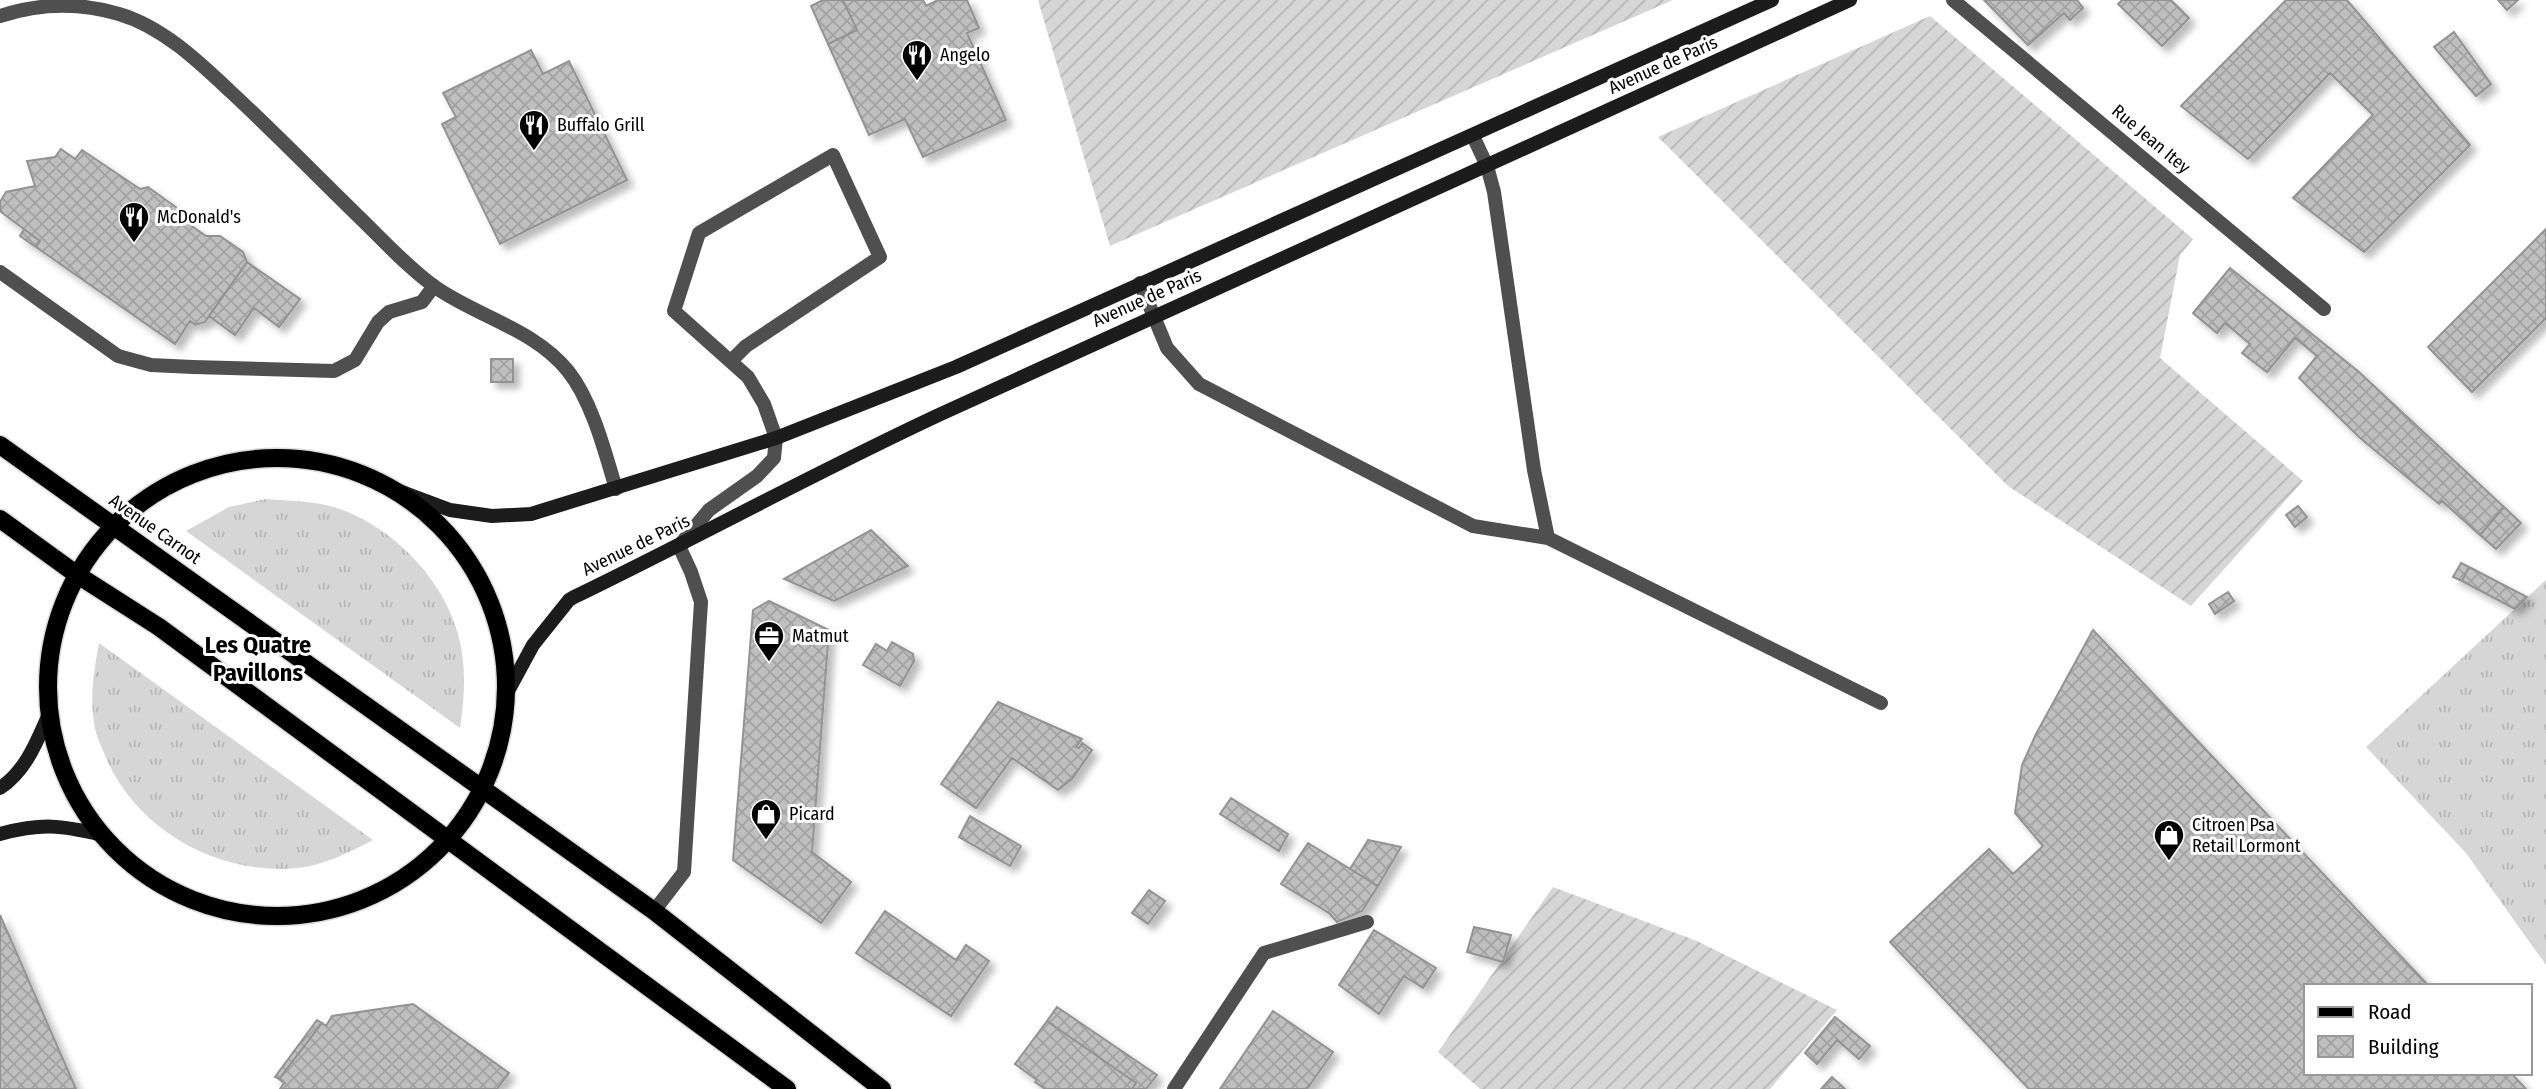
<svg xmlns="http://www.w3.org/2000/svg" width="2546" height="1089" font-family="'Fira Sans Condensed',sans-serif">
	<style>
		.grass { fill: url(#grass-tufts) }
		.garden { fill: url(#garden-furrows) }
		.building { fill: url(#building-cross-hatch); stroke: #939393; stroke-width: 2; filter: url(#shadow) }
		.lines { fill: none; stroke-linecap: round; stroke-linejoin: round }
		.primary-casing { stroke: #dbdbdb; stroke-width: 21 }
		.service { stroke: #4f4f4f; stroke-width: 14 }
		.minor { stroke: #4f4f4f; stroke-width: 14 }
		.secondary { stroke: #1c1c1c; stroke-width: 14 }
		.primary { stroke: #000; stroke-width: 18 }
		.labels { text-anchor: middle; stroke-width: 6; stroke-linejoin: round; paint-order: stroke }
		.poi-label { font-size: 18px; fill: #000; stroke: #fff; text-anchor: start }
		.street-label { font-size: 18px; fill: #000; stroke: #fff }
		.district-label { font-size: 24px; font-weight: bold; fill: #000; stroke: #fff }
	</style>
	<defs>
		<pattern id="grass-tufts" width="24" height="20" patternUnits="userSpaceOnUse" patternTransform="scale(1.75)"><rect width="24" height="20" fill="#d6d6d6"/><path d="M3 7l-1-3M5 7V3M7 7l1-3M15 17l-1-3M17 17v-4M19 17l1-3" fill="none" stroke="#b6b6b6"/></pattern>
		<pattern id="garden-furrows" width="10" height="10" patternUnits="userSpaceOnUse" patternTransform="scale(1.75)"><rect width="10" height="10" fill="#d6d6d6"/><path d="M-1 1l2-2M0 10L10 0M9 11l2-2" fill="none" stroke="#b6b6b6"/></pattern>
		<pattern id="building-cross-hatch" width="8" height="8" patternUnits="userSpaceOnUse" patternTransform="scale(1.75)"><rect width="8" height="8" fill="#bfbfbf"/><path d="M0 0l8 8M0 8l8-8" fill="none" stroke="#a2a2a2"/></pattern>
		<filter id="shadow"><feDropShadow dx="6" dy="6" stdDeviation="3.5" flood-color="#0004"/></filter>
	</defs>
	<rect width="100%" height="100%" fill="#fff"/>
	<path class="grass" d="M266,499C291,501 316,501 340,509C391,527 440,576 456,628C467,661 465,695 460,728L186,531L229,507Z
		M2546,580V965L2466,853L2366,747Z
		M99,643L373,840C350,852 325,865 298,868C217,876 134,829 104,753C101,745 96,736 95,728C89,698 94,671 99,643Z"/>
	<path class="garden" d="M1038,0H1673L1110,246Z
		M1930,16L2193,239L2180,255L2160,358L2303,481L2191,606L2008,486L1658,137Z
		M1553,887L1697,941L1837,1010L1770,1089H1480L1438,1052Z"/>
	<path class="building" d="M823,0H843L857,30L828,44L811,6Z
		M843,0H923L926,6L938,0H967L979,28L967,33L1006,120L923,157L905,119L869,135L828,44L857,30Z
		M1984,0H2077L2083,8L2070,20L2064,13L2028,45Z
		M2122,0H2171L2189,18L2162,46L2118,4Z
		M2286,0H2347L2470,145L2364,252L2293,198L2373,115L2330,73L2248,159L2181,106Z
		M2498,0H2518L2507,10Z
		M2454,32L2491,84L2476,96L2434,47Z
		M531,50L543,74L569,61L627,180L500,244L442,124L456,117L443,93Z
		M61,149L75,159L82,150L140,189L148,187L184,213L186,222L206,236H220L243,252L247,262L205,322L195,325L190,321L175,344L36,247L40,241L1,212L0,202L6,192L35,186L27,161L55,157Z
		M24,229L40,241L36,247L20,236Z
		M2546,229V318L2472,392L2428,347Z
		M247,262L300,299L279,327L254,308L235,335L209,316Z
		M2230,268L2359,372L2504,507L2480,535L2442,501L2439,504L2359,437L2299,378L2317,356L2295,338L2267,372L2242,353L2250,344L2225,323L2217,333L2193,313Z
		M491,359H513V382H491Z
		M2298,506L2307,517L2295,527L2286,515Z
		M2504,507L2521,523L2496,549L2480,535Z
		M871,530L908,566L834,601L784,579Z
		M2461,563L2469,567L2462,581L2453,577Z
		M2469,567L2527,597L2515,609L2462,581Z
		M2228,592L2234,601L2215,614L2209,604Z
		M769,601L829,630L812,852L851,882L821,923L733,860L753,610Z
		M2093,630L2429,986H2306V1073H2511L2526,1089H2029L1890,942L1989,849L2013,874L2043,846L2015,813L2022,765L2036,734Z
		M892,642L913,654L914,661L900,686L863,665L876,644L887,651Z
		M998,702L1082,739L1076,747L1079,748L1082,743L1092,750L1072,779L1058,790L1012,758L976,808L941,784Z
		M1231,798L1288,834L1279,851L1220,814Z
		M970,816L1021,846L1010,866L959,837Z
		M1368,840L1401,847L1378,886L1350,869Z
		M1308,843L1378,886L1362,911L1337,922L1329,913L1281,884Z
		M1149,890L1165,901L1148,924L1132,913Z
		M885,911L956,960L966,945L989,961L951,1016L856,953Z
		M0,915L76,1089H0Z
		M1474,927L1511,935L1503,962L1467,952Z
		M1374,930L1436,968L1423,988L1404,976L1379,1014L1339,985Z
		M413,1004L509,1073L497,1089H280L284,1083L279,1079L322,1023L326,1026L332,1016Z
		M1057,1007L1157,1075L1146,1089H1132L1136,1083L1047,1021Z
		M1273,1011L1333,1052L1307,1089H1220Z
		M1835,1017L1870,1046L1859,1059L1837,1040L1817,1064L1805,1053Z
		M317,1020L322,1023L279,1079L275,1077Z
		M1047,1021L1136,1083L1132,1089H1045L1035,1082L1037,1080L1015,1064Z
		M1832,1077L1845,1089H1821Z"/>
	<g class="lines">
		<g class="primary-casing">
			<path id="primary" d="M0,445L654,911L882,1089
				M48 687a229 229 0 1 1 458 0a229 229 0 1 1-458 0Z
				M0,519L76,574L159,627L787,1089"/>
		</g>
		<path class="service" d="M1473,136L1487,166L1494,192L1534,470L1548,538
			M0,272L118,356L151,365L193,367L334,371L355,360L378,322L389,312L422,302L434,286
			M1140,283L1167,348L1199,384L1473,526L1548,538L1881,703
			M654,911L684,872L701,602L691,572L679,546L709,510L757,476L774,458L776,438L764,404L748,377L674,311L699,233L833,155L880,257L746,346L731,361"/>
		<path class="minor" d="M1953,0L2324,309
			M0,16C40,3 79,2 119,14C163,27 199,62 231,92C274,132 315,174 357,215C382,239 406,266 435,287C478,317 534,329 568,371C592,401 605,452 616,489
			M1174,1089L1264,953L1367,922"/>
		<path class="secondary" d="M394,489L450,510L492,516L531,514L776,438L956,367L1772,0
			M507,693L533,645L569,600L574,597C698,537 818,471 943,413L1850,0
			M0,788C26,771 37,741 49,714
			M0,834C41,823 61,825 102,835"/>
		<use href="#primary" class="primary"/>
	</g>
	<defs>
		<g id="restaurant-pin" transform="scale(1.575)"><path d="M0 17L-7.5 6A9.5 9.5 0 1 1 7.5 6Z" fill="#000" stroke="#fff"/><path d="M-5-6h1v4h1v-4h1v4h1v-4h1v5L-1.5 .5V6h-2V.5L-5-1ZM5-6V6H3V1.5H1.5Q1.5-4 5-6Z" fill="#fff"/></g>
		<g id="office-pin" transform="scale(1.575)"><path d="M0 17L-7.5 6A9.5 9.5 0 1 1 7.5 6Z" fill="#000" stroke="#fff"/><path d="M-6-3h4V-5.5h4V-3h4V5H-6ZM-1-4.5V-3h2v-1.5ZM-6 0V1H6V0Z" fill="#fff"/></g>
		<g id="shop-pin" transform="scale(1.575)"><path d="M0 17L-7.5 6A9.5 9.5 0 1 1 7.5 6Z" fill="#000" stroke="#fff"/><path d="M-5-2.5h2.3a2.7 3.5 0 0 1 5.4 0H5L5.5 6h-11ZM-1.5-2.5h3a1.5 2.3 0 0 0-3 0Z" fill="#fff"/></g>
	</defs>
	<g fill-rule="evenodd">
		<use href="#restaurant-pin" x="917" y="55"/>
		<use href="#restaurant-pin" x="534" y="125"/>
		<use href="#restaurant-pin" x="134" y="217"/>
		<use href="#office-pin" x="769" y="636"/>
		<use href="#shop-pin" x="766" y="814"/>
		<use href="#shop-pin" x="2169" y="835"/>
	</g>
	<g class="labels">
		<g class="poi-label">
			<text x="940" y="61">Angelo</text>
			<text x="557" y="131">Buffalo Grill</text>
			<text x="157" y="223">McDonald's</text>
			<text x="792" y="642">Matmut</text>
			<text x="789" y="820">Picard</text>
			<text x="2192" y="831">Citroen Psa<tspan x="2192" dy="21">Retail Lormont</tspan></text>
		</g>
		<g class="street-label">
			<text transform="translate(1663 65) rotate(-24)" y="6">Avenue de Paris</text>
			<text transform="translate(2151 139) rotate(40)" y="6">Rue Jean Itey</text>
			<text transform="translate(1147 298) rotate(-24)" y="6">Avenue de Paris</text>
			<text transform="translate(155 529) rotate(35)" y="6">Avenue Carnot</text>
			<text transform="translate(636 545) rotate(-26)" y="6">Avenue de Paris</text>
		</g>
		<g class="district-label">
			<text x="258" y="653">Les Quatre<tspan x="258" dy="28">Pavillons</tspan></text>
		</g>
	</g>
	<rect x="2304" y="984" width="228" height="91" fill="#ffffff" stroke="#999999" stroke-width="2"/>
	<rect x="2318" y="1007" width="35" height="10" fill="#000000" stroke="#999999" stroke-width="2"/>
	<text x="2368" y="1019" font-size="21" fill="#000000">Road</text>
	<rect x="2318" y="1036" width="35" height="21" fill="url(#building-cross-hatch)" stroke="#999999" stroke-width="2"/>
	<text x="2368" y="1054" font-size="21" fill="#000000">Building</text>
</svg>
